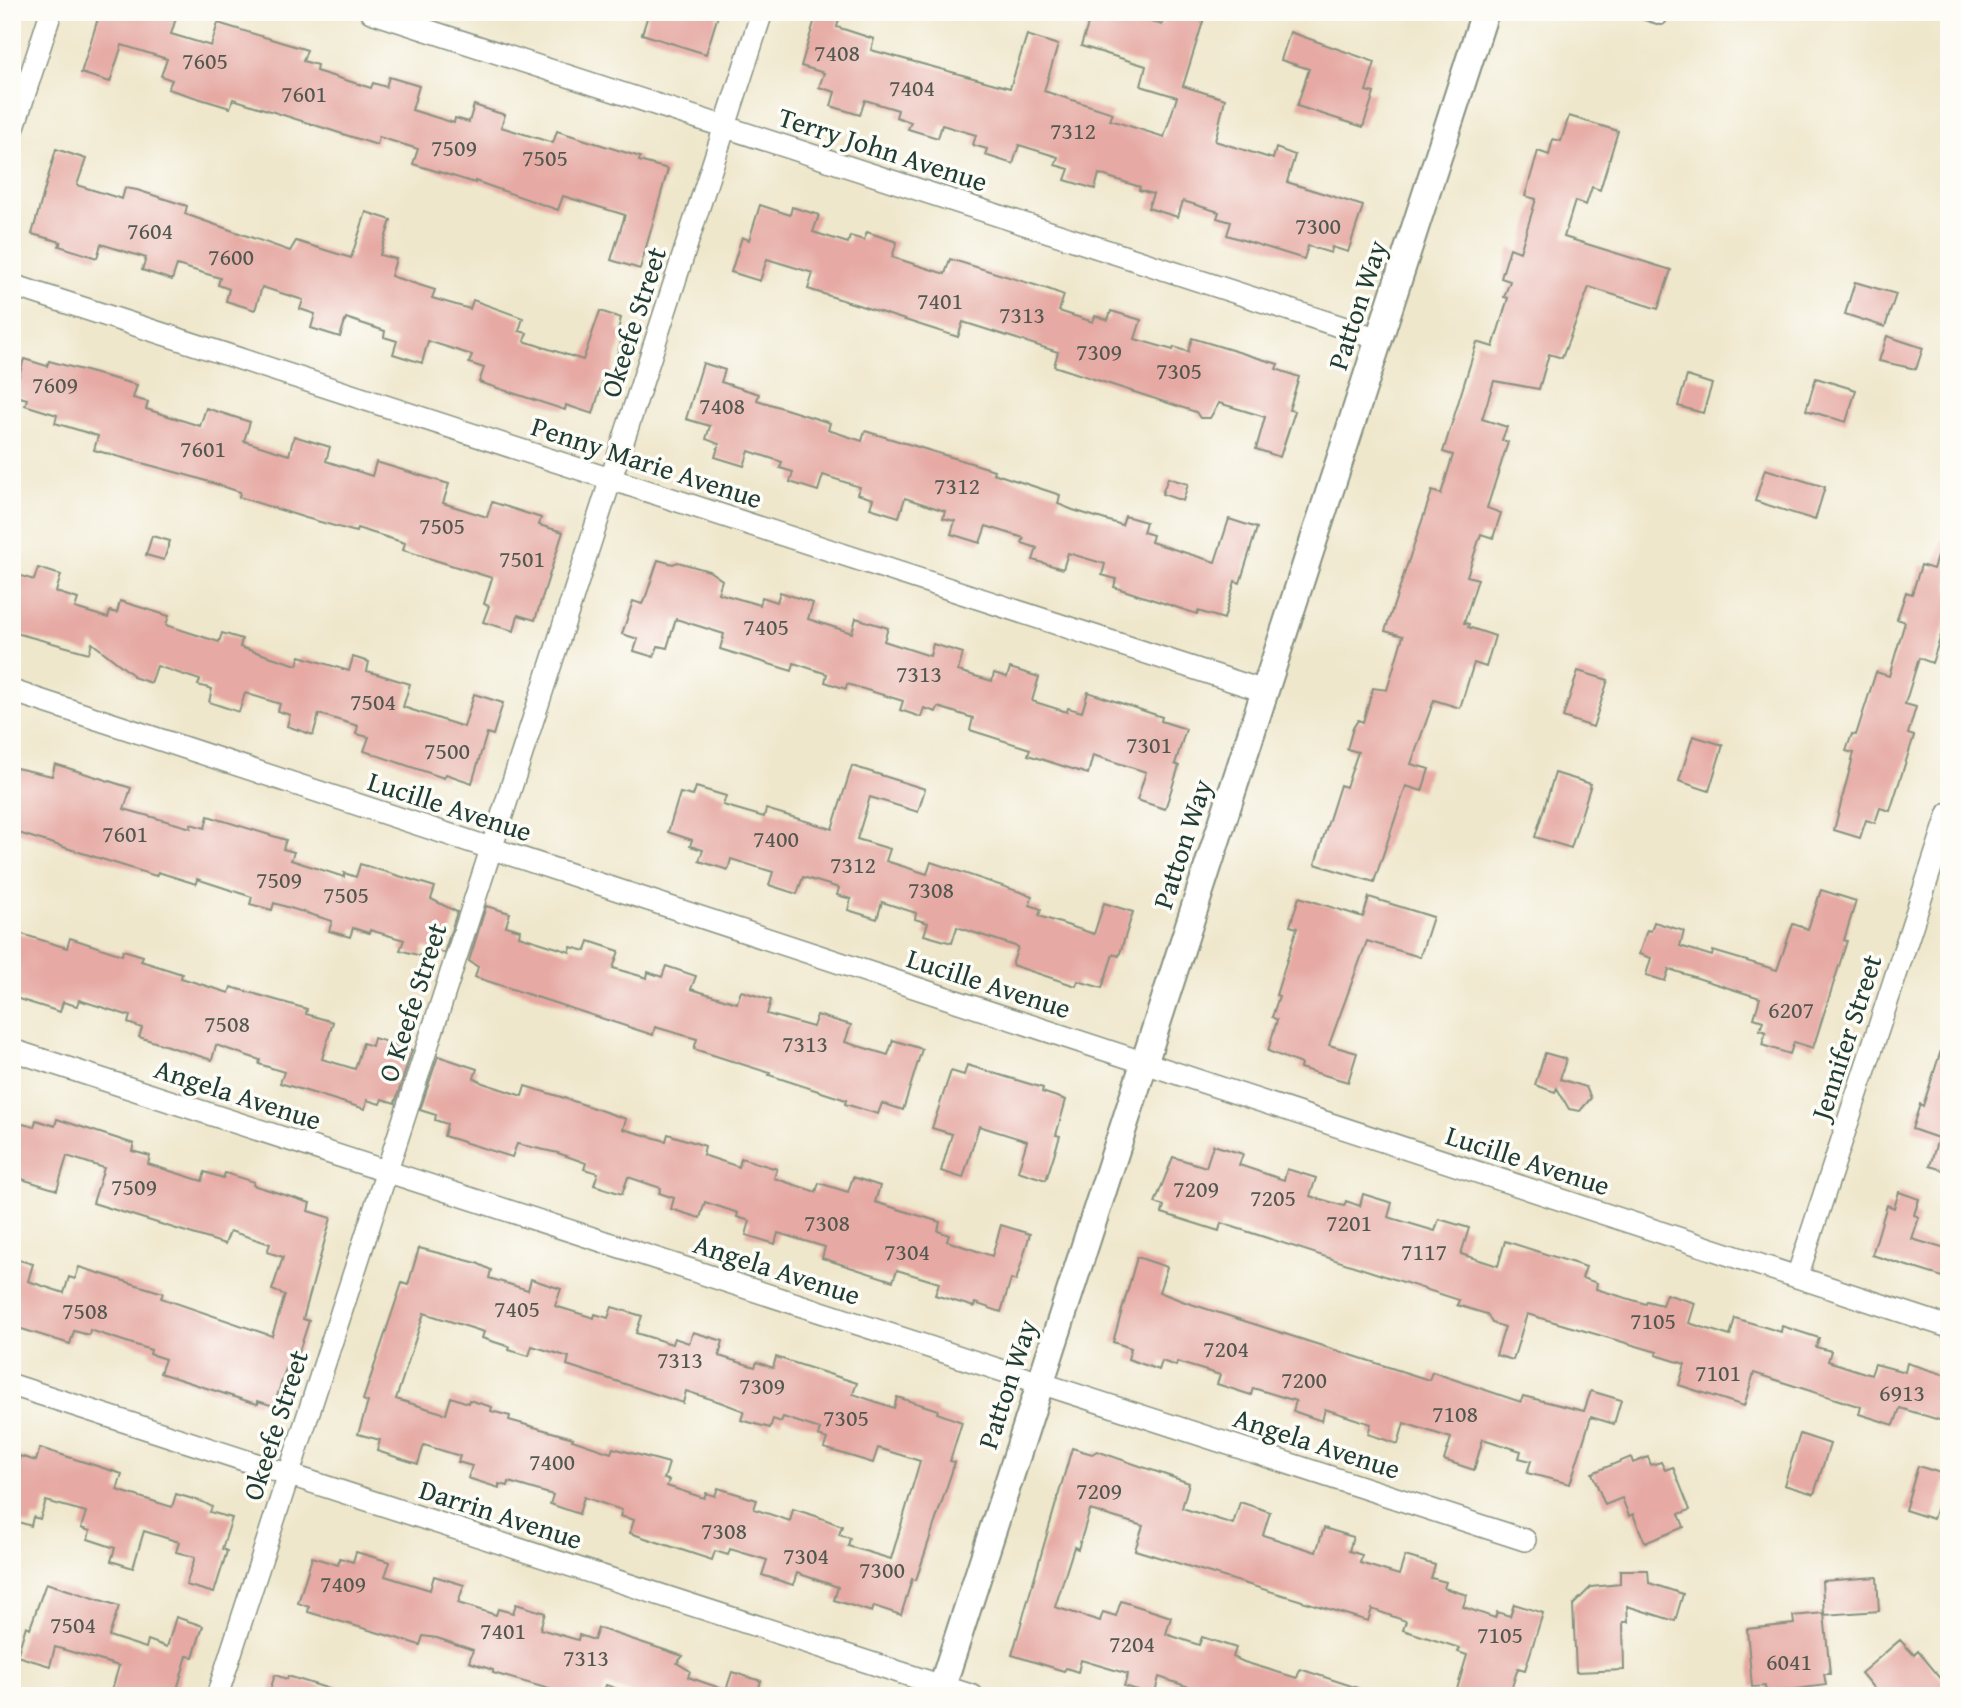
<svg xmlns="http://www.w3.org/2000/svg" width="1961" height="1708" font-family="'Gentium Book Plus',serif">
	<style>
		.building { fill: #e6a9a3; fill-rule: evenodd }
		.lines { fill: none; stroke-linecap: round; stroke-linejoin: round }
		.service-casing { stroke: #879280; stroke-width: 14 }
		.minor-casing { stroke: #879280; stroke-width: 24 }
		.tertiary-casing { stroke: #879280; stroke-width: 30 }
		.service { stroke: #fff; stroke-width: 10 }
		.minor { stroke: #fff; stroke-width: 21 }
		.tertiary { stroke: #fff; stroke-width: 26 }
		.labels { text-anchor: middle; stroke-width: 7; stroke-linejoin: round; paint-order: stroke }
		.number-label { font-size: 24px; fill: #515850 }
		.street-label { font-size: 28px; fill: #1f3d34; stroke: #fdfcf7 }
	</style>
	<rect width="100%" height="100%" fill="#fdfcf7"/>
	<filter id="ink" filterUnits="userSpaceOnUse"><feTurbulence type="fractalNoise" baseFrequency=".0143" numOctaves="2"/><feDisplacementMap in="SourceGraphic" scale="14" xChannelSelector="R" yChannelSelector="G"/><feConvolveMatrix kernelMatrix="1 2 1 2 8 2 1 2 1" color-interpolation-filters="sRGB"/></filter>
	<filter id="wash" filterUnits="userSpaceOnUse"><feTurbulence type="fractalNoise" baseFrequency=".00686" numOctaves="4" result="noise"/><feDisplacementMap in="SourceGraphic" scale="28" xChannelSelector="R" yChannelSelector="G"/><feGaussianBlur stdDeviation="1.57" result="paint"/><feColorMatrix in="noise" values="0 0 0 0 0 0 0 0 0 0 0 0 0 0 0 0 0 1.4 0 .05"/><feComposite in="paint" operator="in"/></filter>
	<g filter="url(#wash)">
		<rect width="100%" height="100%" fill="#efe7cc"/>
		<g id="blocks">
			<path class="building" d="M100,12H178L171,34L211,46L218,23L307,50L303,61L317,65L316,71L371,88L373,83L386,87L389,77L419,86L412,110L454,123L455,118L469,122L474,105L505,115L501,127L553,143L557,131L640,157L639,161L668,169L640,269L611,260L625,215L563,196L558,210L475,181V183L413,164L418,149L379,137L377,145L233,99L230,108L168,89L172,80L161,76L167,59L122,45L110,82L81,73Z
				M649,12H719L706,54L642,34Z
				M817,12H841L837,27L874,39L871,50L1010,88L1027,35L1058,45L1044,91L1113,113L1110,120L1164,137L1177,97L1141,86L1146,66L1081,46L1092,12H1122L1162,25L1166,12H1206L1183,86L1225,99L1215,141L1273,159L1276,148L1295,155L1287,182L1363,206L1348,252L1332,247L1331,253L1308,246L1304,259L1227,235L1231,222L1217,218L1219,212L1183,201L1178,217L1148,208L1153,194L1139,190L1140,187L1099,174L1095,189L1065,180L1069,169L1055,165L1058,157L1019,145L1013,164L985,155L987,149L973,145L976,135L942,125L938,138L908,129L911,122L896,117L898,110L865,100L860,115L831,106L835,92L819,87L824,73L801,66Z
				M1290,32L1375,62L1366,91L1374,93L1363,127L1297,106L1309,69L1281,60Z
				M1569,116L1618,131L1600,190L1592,187L1586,205L1575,201L1564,237L1671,270L1658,309L1589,287L1562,358L1549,354L1539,389L1494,381L1482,419L1507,427L1502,440L1508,442L1487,508L1501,513L1493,538L1481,534L1467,576L1478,579L1464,623L1469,624L1468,627L1495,636L1486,667L1474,663L1460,708L1434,700L1411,764L1429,769L1422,791L1406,786L1374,882L1315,864L1340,785L1346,787L1358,752L1347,749L1353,728L1358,720L1363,722L1373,688L1387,690L1403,636L1385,631L1432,491L1441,494L1453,455L1443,452L1477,342L1493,347L1508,298L1504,297L1510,281L1501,278L1510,248L1520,252L1536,199L1525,196L1538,151L1549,155L1553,139L1561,141Z
				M56,149L86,159L77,185L122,199L125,188L137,190L187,206L185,214L290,251L296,241L351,258L366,212L391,220L380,255L396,259L391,276L435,290L432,298L470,309L473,300L523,318L519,331L527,333L524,341L583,360L600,311L621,318L618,330L624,332L610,378L604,376L593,414L566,405L565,410L479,382L484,368L469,363L472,355L428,341L422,363L393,354L397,341L384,337L385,331L346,318L340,337L311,328L315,314L300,309L303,300L262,287L255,310L226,301L229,289L218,285L220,278L177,265L172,280L142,270L146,258L101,244L97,258L59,246L61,242L32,234Z
				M760,205L790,215L792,207L819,215L813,232L848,243L850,236L864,240L867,232L897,242L892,257L945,274L950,259L1048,289L1064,295L1059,311L1093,322L1095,316L1108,320L1111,311L1141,320L1135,339L1173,350L1174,347L1188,352L1192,338L1278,364L1276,369L1299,377L1289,410L1295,411L1280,457L1256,449L1265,417L1219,403L1210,418H1200L1196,412L1054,366L1058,352L963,322L958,337L808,289L813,273L767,259L760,281L731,272L742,237L749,240Z
				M1855,282L1896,294L1885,327L1845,314Z
				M1887,336L1923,348L1916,369L1879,361Z
				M24,359L47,366L49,361L137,385L133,398L148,402L146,409L200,426L206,408L250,422L244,441L289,455L294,436L330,447L326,461L372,476L376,462L449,484L443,503L487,517L492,502L541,518L539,525L563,532L535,620L518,615L514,631L483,622L489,606L484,604L492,578L403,550L405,543L357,528L356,532L306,518L239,497L240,492L197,478L94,450L98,436L55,423L57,415L25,405L27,399L13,395Z
				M703,363L725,370L721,382L759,394L757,400L830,423L828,430L862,441L865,431L994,470L993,473L1060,495L1058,504L1073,510L1122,525L1125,516L1146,522L1143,532L1153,535L1151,542L1215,562L1229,519L1257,528L1240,583L1235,581L1224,619L1198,611L1197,614L1114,587L1116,579L1102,575L1105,564L1068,553L1063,569L1033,560L1037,548L1022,543L1024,538L986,526L980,543L951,534L955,521L943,518L945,511L905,498L899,517L870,508L873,499L857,494L860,487L823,475L818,491L790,482L793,472L780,468L782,462L749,451L744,466L715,457L719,444L706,439L710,426L686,419Z
				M1687,376L1712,384L1703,413L1678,406Z
				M1816,378L1856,390L1846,422L1806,410Z
				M1765,469L1825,487L1815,520L1755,501Z
				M1168,478L1188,484L1183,501L1162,494Z
				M1945,532L1949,533V611L1932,663L1919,658L1905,704L1916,707L1908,734L1914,736L1890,811L1880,808L1875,823L1866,820L1860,838L1834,830L1854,753L1846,751L1852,734L1856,735L1876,672L1889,676L1905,622L1897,619L1906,592L1912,594L1921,565L1933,569Z
				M152,536L170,541L164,560L146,555Z
				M658,560L673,564L678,562L709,571L722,580L718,593L760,605L762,597L777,602L780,592L813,603L808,619L852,633L856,618L888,628L884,641L930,656L933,644L963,653L958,671L992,681L994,673L1007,677L1010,668L1039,677L1032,701L1067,712L1068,708L1082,712L1088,692L1162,717L1161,721L1186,729L1175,764L1179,766L1165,809L1137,800L1146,772L1093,755L1088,774L1028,755L1030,749L970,730L973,718L938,707L936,712L924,708L921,717L900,710L903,701L847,684L846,689L825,682L827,674L794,663L792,671L720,649L724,634L676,619L667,648L658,646L654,657L634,651L638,639L622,634L633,601L642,604L646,596Z
				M38,568L61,575L56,592L78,599L75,608L108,618L110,611L117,613L120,601L169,616L166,625L219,642L222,633L242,639L240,647L297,665L300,656L349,671L353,657L369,662L367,671L410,684L403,707L464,727L474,694L503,703L493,735L487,733L472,783L446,774L444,778L364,751L369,737L356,734L358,726L319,714L313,735L287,726L290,715L278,711L280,704L245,693L239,712L209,702L212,689L198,685L200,680L157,666L151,683L133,677V675L92,643L89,653L12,632V573L34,580Z
				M1578,671L1608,680L1593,727L1563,717Z
				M1693,736L1723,745L1709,791L1679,781Z
				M55,764L131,788L124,809L191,828V824L205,828L208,816L286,840L283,849L294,852L291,860L344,877V873L356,877L360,864L435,887L431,899L457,912L444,953L424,947L421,956L400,950L404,940L370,930L369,933L353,928L350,937L329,931L332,921L274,903L272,910L250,904L252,897L197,879L196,884L158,872L156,876L12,831V767L52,776Z
				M852,766L925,789L918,812L870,797L857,839L890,849L886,861L927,874L931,862L1032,896L1030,905L1041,909L1039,916L1094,934L1104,903L1133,912L1119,956L1113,954L1102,988L1078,981L1076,986L1012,965L1018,947L957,927L952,943L924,935L928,923L915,919L916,913L882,902L877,919L848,910L851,899L837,895L839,888L803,877L797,894L769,885L773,872L731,859L728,870L699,861L703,850L690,846L692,840L668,832L680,793L693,796L696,787L726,796L723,805L764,817L766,809L832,829Z
				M1555,773L1591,784L1571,848L1535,837Z
				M1821,890L1856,901L1844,940L1847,941L1813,1048L1794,1042L1790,1054L1762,1045L1766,1032L1760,1030L1763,1021L1754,1018L1760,998L1669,969L1665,981L1646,975L1651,958L1639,954L1647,930L1651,931L1654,922L1684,931L1680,946L1712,956L1713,951L1777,970L1793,924L1808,929Z
				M1299,897L1363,917L1369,897L1433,917L1420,957L1367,941L1329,1045L1357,1053L1348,1082L1300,1068L1301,1064L1268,1051L1277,1020L1272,1017L1279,996L1276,995L1297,928L1290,926Z
				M486,906L510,913L506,926L520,930L519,936L570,952L571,947L586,951L589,941L619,951L613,968L647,978L648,972L662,977L666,966L696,976L691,989L737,1003L741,991L771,1000L767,1014L813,1027L817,1015L851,1025L845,1042L888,1055L893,1040L922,1049L903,1110L882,1103L878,1114L845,1104L846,1100L769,1075L770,1073L694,1049L697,1039L655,1027L653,1035L475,977L478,967L469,961Z
				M12,931L67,948L70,938L122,955L123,950L143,956L141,961L182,974L181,978L229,993L231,987L307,1009L306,1014L333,1022L322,1059L355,1069L363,1043L372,1046L374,1038L412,1050L395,1103L382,1099L380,1104L367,1100L365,1109L280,1083L284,1072L259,1064L260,1060L216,1045L212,1060L139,1037L142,1028L128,1023L130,1016L79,1000L77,1006L63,1002L60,1012L12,997Z
				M1945,1038L1949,1039V1172L1930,1166L1938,1138L1912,1129L1920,1104L1923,1106Z
				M1545,1053L1566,1059L1560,1079L1586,1087L1591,1098L1580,1111L1569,1109L1557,1088L1555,1092L1535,1085Z
				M438,1056L477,1069L474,1078L483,1083L522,1096L525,1086L561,1097L626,1119L623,1129L666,1141L668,1134L705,1146L703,1155L739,1167L741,1158L777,1169L774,1178L816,1192L819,1183L848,1192L853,1177L880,1186L875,1202L940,1222L938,1231L949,1235L947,1241L992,1256L1001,1225L1030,1234L1016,1281L1011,1279L1001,1312L975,1303L974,1307L935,1295L939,1283L897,1270L893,1281L822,1258L825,1247L778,1233L775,1244L746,1235L750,1221L737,1217L738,1213L705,1202L700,1218L671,1209L674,1198L659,1193L661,1188L628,1177L622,1194L594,1185L598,1173L584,1169L586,1163L558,1153L517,1144L512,1157L444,1136L447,1124L435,1120L436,1115L420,1110Z
				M967,1065L1043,1088L1042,1092L1066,1100L1056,1135L1060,1136L1046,1180L1018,1171L1027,1141L979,1126L963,1178L941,1171L952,1134L932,1128L951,1071L964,1075Z
				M57,1119L134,1144L132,1151L150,1156L148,1164L202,1181L205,1172L223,1178L225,1173L254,1182L253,1185L310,1203L308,1211L331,1218L303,1319L309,1321L293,1370L286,1368L274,1406L258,1401V1404L250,1402L160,1373L165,1359L150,1354L151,1350L90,1330L89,1335L74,1331L70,1344L12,1326V1258L33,1264L28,1281L64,1293L69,1277L75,1279L79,1267L163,1293L161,1298L272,1336L285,1295L272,1290L283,1257L267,1252L270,1244L230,1231L225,1244L93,1203L104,1168L67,1156L57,1190L12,1176V1121L34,1127L36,1120L55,1126Z
				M1213,1145L1243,1154L1239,1165L1284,1180L1287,1169L1316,1178L1310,1196L1344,1206L1346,1201L1360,1206L1363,1194L1392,1203L1388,1217L1435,1231L1439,1219L1469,1228L1461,1254L1498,1266L1505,1241L1586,1267L1582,1278L1597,1283L1596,1289L1646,1304L1647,1301L1662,1305L1666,1294L1695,1303L1689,1323L1730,1336L1735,1318L1781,1332L1782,1326L1819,1338L1816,1347L1831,1351L1828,1361L1871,1375L1875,1364L1905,1372L1907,1363L1949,1376V1423L1900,1408L1894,1425L1859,1414L1861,1407L1754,1373L1744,1406L1679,1385L1685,1364L1656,1355L1657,1352L1527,1314L1513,1360L1496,1355L1505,1327L1492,1323L1487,1314L1457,1305L1459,1300L1221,1223L1219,1231L1162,1213L1164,1206L1155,1203L1173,1157L1206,1167Z
				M1899,1192L1919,1199L1914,1215L1919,1217L1912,1239L1949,1250V1279L1872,1255L1887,1205L1894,1208Z
				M419,1248L477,1263L491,1270L489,1278L528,1290L531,1279L561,1289L555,1306L594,1318L595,1314L608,1318L612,1307L642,1316L636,1333L672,1344L674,1338L689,1343L693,1332L723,1341L719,1356L755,1367L757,1362L773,1368L776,1357L857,1383L853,1394L894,1408L897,1397L938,1410L937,1413L962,1422L950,1461L955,1462L916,1580L912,1579L901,1615L874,1606L872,1612L834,1600L838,1587L797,1573L793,1585L762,1575L767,1560L730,1549L728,1555L715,1551L712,1560L630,1533L634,1520L620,1516L622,1510L584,1497L579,1514L550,1504L553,1495L509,1482L508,1486L499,1484V1488L468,1478L472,1466L458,1462L460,1456L424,1445L418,1464L377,1451L380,1440L358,1434L368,1402L363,1400L402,1283L408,1285ZM424,1313L484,1332L482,1338L510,1347L509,1350L529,1356L532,1346L569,1357L567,1365L683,1403L686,1391L720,1402L744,1411L741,1420L770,1428L773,1419L781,1422L783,1417L820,1429L818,1436L827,1439L824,1448L873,1463L878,1448L920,1461L891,1559L848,1546L850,1538L839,1535L842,1526L816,1516L793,1509L790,1521L754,1509L757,1500L718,1488L715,1496L706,1493L704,1498L667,1486L669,1480L664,1479L669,1463L613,1448L611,1453L572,1440L573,1438L509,1420L510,1416L491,1411L492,1407L469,1400L468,1403L451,1397L446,1414L396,1399Z
				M1137,1257L1167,1267L1159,1292L1185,1302L1429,1380L1432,1372L1521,1402L1523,1396L1584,1411L1591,1391L1621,1400L1614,1424L1591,1417L1570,1484L1527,1473L1531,1461L1519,1458L1521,1451L1483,1439L1474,1470L1444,1460L1451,1438L1404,1423L1398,1444L1368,1434L1371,1424L1325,1409L1322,1421L1293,1411L1296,1401L1253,1388L1251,1395L1217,1384L1220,1375L1177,1362L1176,1366L1162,1361L1159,1370L1128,1359L1131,1348L1113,1342Z
				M1800,1434L1830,1444L1814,1494L1784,1485Z
				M40,1448L122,1474L117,1490L172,1507L176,1494L203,1502L212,1507L210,1512L232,1518L222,1549L227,1551L214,1593L186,1585L195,1557L176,1552L179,1542L144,1531L133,1568L111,1561L115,1548L88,1539L90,1531L81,1528L86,1512L46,1501L40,1519L33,1517L31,1526L12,1520V1462L18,1464L20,1456L36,1461Z
				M1072,1448L1092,1454L1097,1451L1189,1483L1182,1508L1233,1524L1240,1502L1270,1512L1263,1535L1316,1552L1324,1528L1353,1537L1349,1551L1362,1555L1360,1563L1399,1575L1405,1556L1435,1565L1431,1578L1446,1582L1444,1588L1467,1595L1463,1607L1495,1618L1497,1612L1510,1616L1514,1604L1543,1613L1525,1670L1518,1668L1509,1696H1455L1467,1655L1458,1652L1460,1648L1403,1630L1406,1621L1372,1609L1368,1621L1135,1550L1143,1526L1090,1510L1078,1549L1074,1547L1055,1607L1100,1621L1103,1612L1116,1616L1121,1601L1171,1617L1166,1634L1199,1645L1202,1637L1236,1648L1233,1657L1244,1662L1297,1678L1300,1669L1370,1692V1696H1193L1195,1689L1159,1677L1154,1696L1124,1686L1128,1674L1081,1660L1078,1672L1066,1668L1064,1671L1012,1655Z
				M1631,1457L1633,1463L1648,1457L1651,1465L1661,1462L1665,1470L1673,1467L1690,1510L1679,1514L1684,1527L1645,1543L1633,1514L1629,1516L1622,1498L1605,1505L1592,1473Z
				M1918,1466L1947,1475L1933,1519L1905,1510Z
				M356,1552L390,1562L385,1576L430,1590L434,1576L464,1585L458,1603L496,1615L498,1609L513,1613L516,1604L545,1613L540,1629L578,1640L579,1635L594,1640L598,1628L683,1656L677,1663L690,1671L688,1677L726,1690L732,1672L761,1681L756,1696H639L606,1685L602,1696H574L493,1673V1670L469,1662L473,1650L437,1638L423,1636L420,1645L308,1612L309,1607L298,1603L312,1557L338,1565L340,1558L353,1562Z
				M1620,1570H1648L1649,1583L1683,1594L1675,1621L1627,1606L1628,1622H1623L1624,1670L1576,1672L1573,1605L1591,1587L1620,1584Z
				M1877,1577L1879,1611L1824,1615L1822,1581Z
				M46,1583L119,1606L109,1636L146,1648L148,1640L167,1647L176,1617L203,1626L193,1657L187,1656L175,1696H110L119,1666L55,1647L50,1666L17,1656L26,1626L30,1628Z
				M1824,1613L1830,1674H1824L1826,1685L1766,1693L1765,1686L1752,1687L1747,1629L1794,1624L1793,1616Z
				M1900,1640L1914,1655L1918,1651L1949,1688V1696H1880L1861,1673Z
				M275,1675L287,1679L288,1676L339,1692L338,1696H268Z"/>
		</g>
	</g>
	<g filter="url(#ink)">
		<use href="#blocks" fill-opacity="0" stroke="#879280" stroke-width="2"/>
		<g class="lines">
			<g class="service-casing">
				<path id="service" d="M1639,12L1661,19"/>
			</g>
			<g class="minor-casing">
				<path id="minor" d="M371,12L1379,339
					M12,133L51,12
					M12,285L1264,691
					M12,691L1949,1327
					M12,1050L1525,1540
					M1797,1277L1949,813
					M12,1385L973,1696
					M217,1696L762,12"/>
			</g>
			<g class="tertiary-casing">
				<path id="tertiary" d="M939,1696L1485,12"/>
			</g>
			<use href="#service" class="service"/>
			<use href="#minor" class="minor"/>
			<use href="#tertiary" class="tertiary"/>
		</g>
	</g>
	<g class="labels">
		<g class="number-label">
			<text x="837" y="61">7408</text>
			<text x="205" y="69">7605</text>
			<text x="912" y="96">7404</text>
			<text x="304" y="102">7601</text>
			<text x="1073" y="139">7312</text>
			<text x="454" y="156">7509</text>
			<text x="545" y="166">7505</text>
			<text x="1318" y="234">7300</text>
			<text x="150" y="239">7604</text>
			<text x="231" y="265">7600</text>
			<text x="940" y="309">7401</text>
			<text x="1022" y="323">7313</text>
			<text x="1099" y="360">7309</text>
			<text x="1179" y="379">7305</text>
			<text x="55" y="393">7609</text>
			<text x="722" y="414">7408</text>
			<text x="203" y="457">7601</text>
			<text x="957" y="494">7312</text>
			<text x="442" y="534">7505</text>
			<text x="522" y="567">7501</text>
			<text x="766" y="635">7405</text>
			<text x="919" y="682">7313</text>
			<text x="373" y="710">7504</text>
			<text x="1149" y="753">7301</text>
			<text x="447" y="759">7500</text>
			<text x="125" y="842">7601</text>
			<text x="776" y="847">7400</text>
			<text x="853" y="873">7312</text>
			<text x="279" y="888">7509</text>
			<text x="931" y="898">7308</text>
			<text x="346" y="903">7505</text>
			<text x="1791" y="1018">6207</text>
			<text x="227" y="1032">7508</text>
			<text x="805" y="1052">7313</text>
			<text x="134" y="1195">7509</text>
			<text x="1196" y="1197">7209</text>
			<text x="1273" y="1206">7205</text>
			<text x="827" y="1231">7308</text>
			<text x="1349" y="1231">7201</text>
			<text x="907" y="1260">7304</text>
			<text x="1424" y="1260">7117</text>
			<text x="517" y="1317">7405</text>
			<text x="85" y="1319">7508</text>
			<text x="1653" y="1329">7105</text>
			<text x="1226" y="1357">7204</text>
			<text x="680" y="1368">7313</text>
			<text x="1718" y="1381">7101</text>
			<text x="1304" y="1388">7200</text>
			<text x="762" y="1394">7309</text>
			<text x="1902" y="1401">6913</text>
			<text x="1455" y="1422">7108</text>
			<text x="846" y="1426">7305</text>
			<text x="552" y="1470">7400</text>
			<text x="1099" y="1499">7209</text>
			<text x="724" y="1539">7308</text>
			<text x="806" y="1564">7304</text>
			<text x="882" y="1578">7300</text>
			<text x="343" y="1592">7409</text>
			<text x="73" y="1633">7504</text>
			<text x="503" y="1639">7401</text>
			<text x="1500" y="1643">7105</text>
			<text x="1132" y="1652">7204</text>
			<text x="586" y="1666">7313</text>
			<text x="1789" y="1670">6041</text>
		</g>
		<g class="street-label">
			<text transform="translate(883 149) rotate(18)" y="10">Terry John Avenue</text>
			<text transform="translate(1357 305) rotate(-72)" y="10">Patton Way</text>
			<text transform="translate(633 322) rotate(-72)" y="10">Okeefe Street</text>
			<text transform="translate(647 462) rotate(18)" y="10">Penny Marie Avenue</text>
			<text transform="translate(450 806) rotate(18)" y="10">Lucille Avenue</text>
			<text transform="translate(1182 844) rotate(-72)" y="10">Patton Way</text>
			<text transform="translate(989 983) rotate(18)" y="10">Lucille Avenue</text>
			<text transform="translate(412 1002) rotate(-72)" y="10">O Keefe Street</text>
			<text transform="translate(1846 1037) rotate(-72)" y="10">Jennifer Street</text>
			<text transform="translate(238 1094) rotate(18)" y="10">Angela Avenue</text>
			<text transform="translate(1528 1160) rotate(18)" y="10">Lucille Avenue</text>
			<text transform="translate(777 1269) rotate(18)" y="10">Angela Avenue</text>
			<text transform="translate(1007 1384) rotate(-72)" y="10">Patton Way</text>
			<text transform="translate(275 1425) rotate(-72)" y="10">Okeefe Street</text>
			<text transform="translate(1317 1443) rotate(18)" y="10">Angela Avenue</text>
			<text transform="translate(501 1514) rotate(18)" y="10">Darrin Avenue</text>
		</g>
	</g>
	<rect width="1961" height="1708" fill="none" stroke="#fdfcf7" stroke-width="42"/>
</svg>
